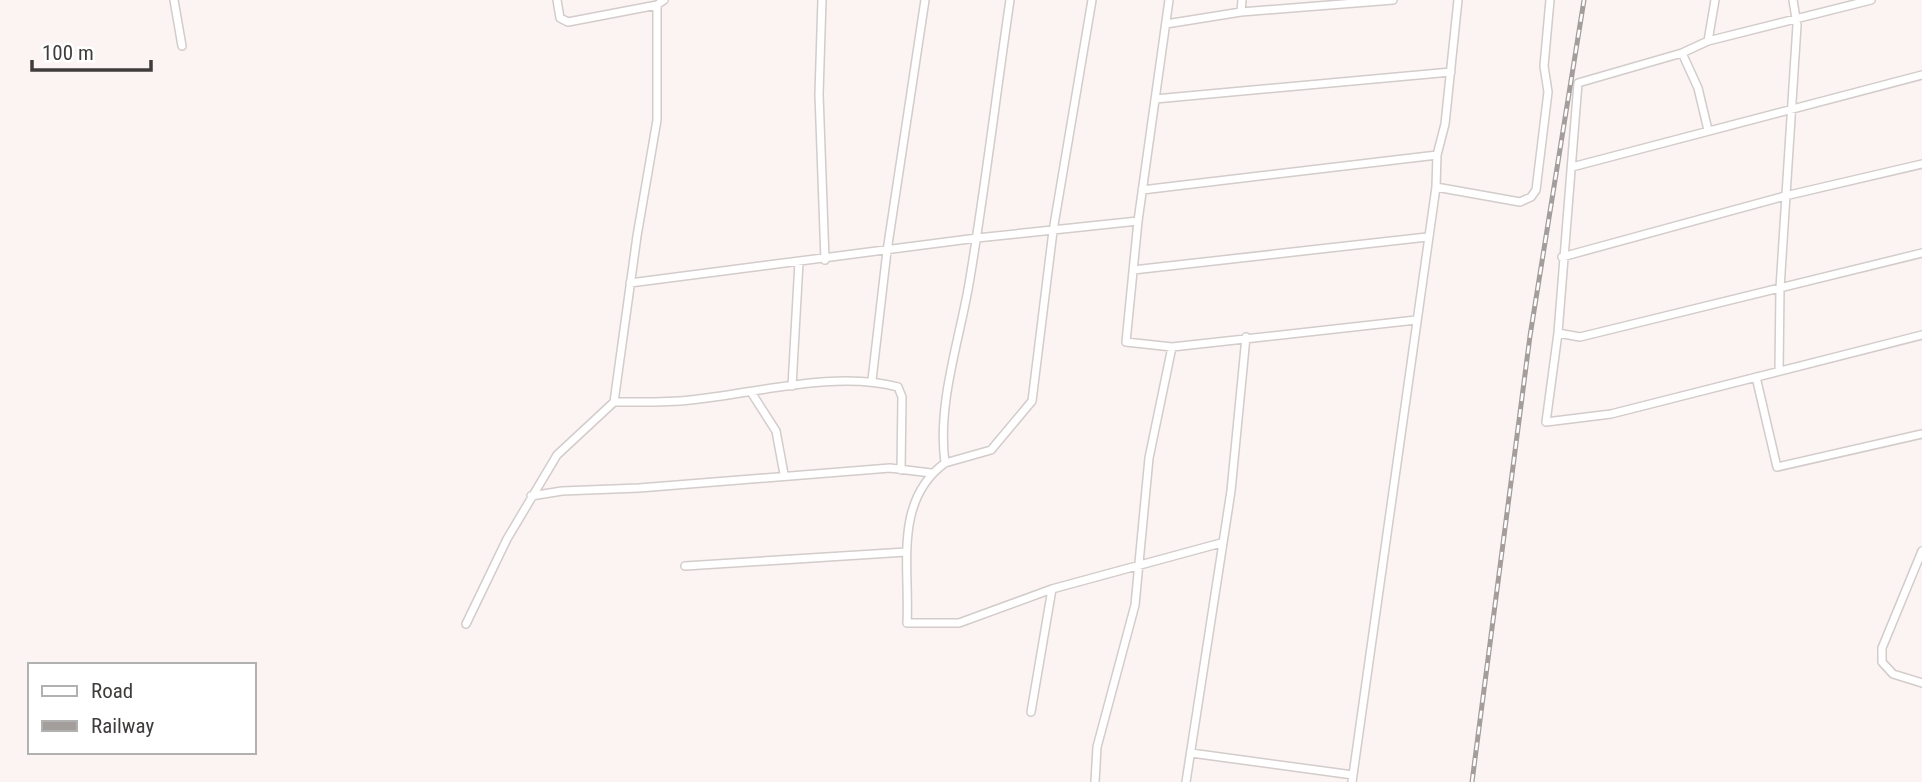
<svg xmlns="http://www.w3.org/2000/svg" width="1922" height="782" font-family="'Roboto Condensed',sans-serif">
	<style>
		.lines { fill: none; stroke-linecap: round; stroke-linejoin: round }
		.street-casing { stroke: #d2ccca; stroke-width: 10 }
		.street { stroke: #fff; stroke-width: 7 }
		.rail-casing { stroke: #a39e9c; stroke-width: 5 }
		.rail { stroke: #fff; stroke-width: 2.5; stroke-dasharray: 8; stroke-linecap: butt }
	</style>
	<rect width="100%" height="100%" fill="#fbf4f2"/>
	<g class="lines">
		<g class="street-casing">
			<path id="street" d="M174,0L182,46
				M557,0L560,18L568,22L657,5L664,0
				M822,0L819,94L825,260
				M1010,0C996,95 985,190 969,284C959,342 937,404 945,463C893,501 910,567 907,623H959L1052,589L1221,543
				M1169,0L1138,221L1126,342L1172,347L1416,320
				M1871,0L1708,41L1682,53L1578,83L1558,333L1546,422L1611,414L1922,335
				M1241,12L1393,0
				M1166,24L1241,12L1242,0
				M1708,41L1715,0
				M1682,53L1698,88L1708,130
				M1155,99L1451,72
				M1572,167L1922,75
				M1436,187L1520,202L1531,197L1536,190L1548,92L1544,66L1550,0
				M1142,190L1437,155
				M1562,257L1785,196L1922,164
				M1133,270L1427,237
				M630,283L977,238L1138,221
				M1558,333L1580,337L1922,253
				M1779,371L1780,288L1797,25L1793,0
				M1756,377L1777,467L1922,434
				M872,380L887,251L925,0
				M792,386L799,262
				M751,392L776,431L784,474
				M614,402C639,402 665,403 690,400C754,394 834,370 898,387L902,397L901,470
				M945,463L991,450L1032,401L1053,231L1092,0
				M531,496L562,491L639,488L890,468L931,473
				M1922,551L1882,648V662L1893,674L1922,683
				M685,566L906,552
				M466,624L507,539L557,455L614,402L637,236L657,120V5
				M1031,712L1052,589
				M1191,753L1353,775
				M1095,782L1097,747L1135,605L1149,458L1172,347
				M1186,782L1231,491L1246,337
				M1352,782L1436,187L1437,155L1445,124L1458,0"/>
		</g>
		<use href="#street" class="street"/>
		<g class="rail-casing">
			<path id="rail" d="M1472,782L1530,336L1584,0"/>
		</g>
		<use href="#rail" class="rail"/>
	</g>
	<rect x="28" y="663" width="228" height="91" fill="#ffffff" stroke="#b2b1b1" stroke-width="2"/>
	<rect x="42" y="686" width="35" height="10" fill="#ffffff" stroke="#b2b1b1" stroke-width="2"/>
	<text x="91" y="698" font-size="21" fill="#3f3c3b">Road</text>
	<rect x="42" y="721" width="35" height="10" fill="#a39e9c" stroke="#b2b1b1" stroke-width="2"/>
	<text x="91" y="733" font-size="21" fill="#3f3c3b">Railway</text>
	<path d="M32 60v10h119v-10" fill="none" stroke="#3f3c3b" stroke-width="3.5"/>
	<text x="42" y="60" font-size="21" fill="#3f3c3b" stroke="#ffffff" stroke-width="5" paint-order="stroke">100 m</text>
</svg>
